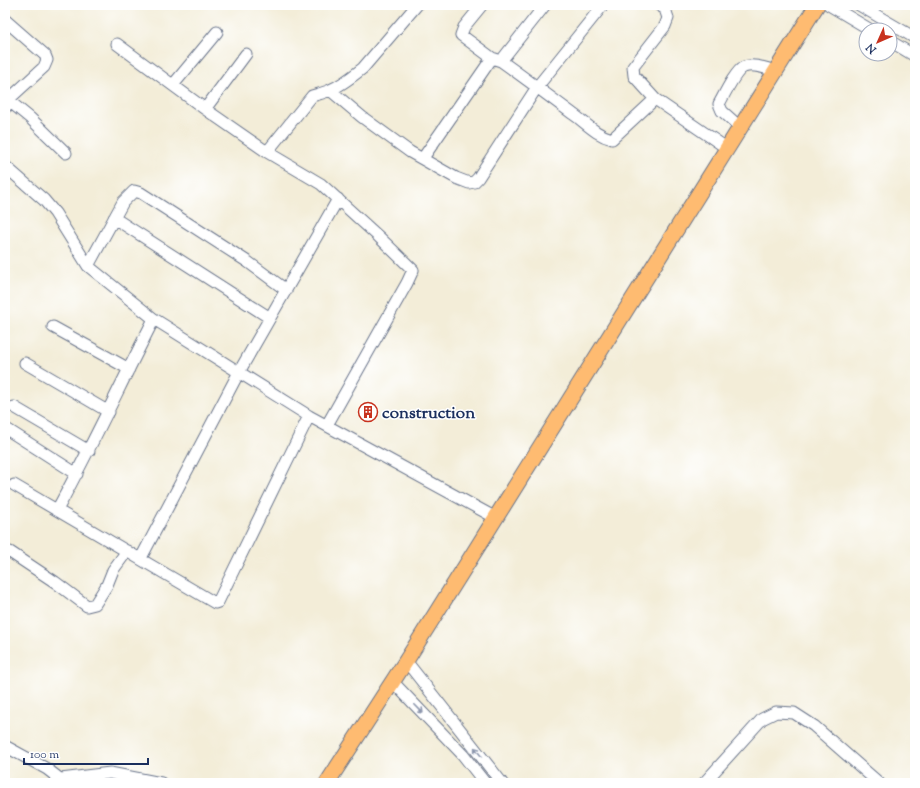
<svg xmlns="http://www.w3.org/2000/svg" width="920" height="788" font-family="'Sorts Mill Goudy',serif">
	<style>
		.lines { fill: none; stroke-linecap: round; stroke-linejoin: round }
		.minor-casing { stroke: #677289; stroke-width: 13 }
		.major-casing { stroke: #677289; stroke-width: 17 }
		.minor { stroke: #fff; stroke-width: 11 }
		.major { stroke: #febb71; stroke-width: 15 }
		.oneway { stroke: #8d97ae }
		.labels { text-anchor: middle; stroke-width: 3; stroke-linejoin: round; paint-order: stroke }
		.poi-label { font-size: 17px; font-weight: bold; fill: #1b2f5e; stroke: #fff; text-anchor: start }
	</style>
	<rect width="100%" height="100%" fill="#fff"/>
	<filter id="ink" filterUnits="userSpaceOnUse"><feTurbulence type="fractalNoise" baseFrequency=".025" numOctaves="2"/><feDisplacementMap in="SourceGraphic" scale="8" xChannelSelector="R" yChannelSelector="G"/><feConvolveMatrix kernelMatrix="1 2 1 2 8 2 1 2 1" color-interpolation-filters="sRGB"/></filter>
	<filter id="wash" filterUnits="userSpaceOnUse"><feTurbulence type="fractalNoise" baseFrequency=".012" numOctaves="4" result="noise"/><feDisplacementMap in="SourceGraphic" scale="16" xChannelSelector="R" yChannelSelector="G"/><feGaussianBlur stdDeviation="0.9" result="paint"/><feColorMatrix in="noise" values="0 0 0 0 0 0 0 0 0 0 0 0 0 0 0 0 0 1.4 0 .05"/><feComposite in="paint" operator="in"/></filter>
	<g filter="url(#wash)">
		<rect width="100%" height="100%" fill="#f3edd8"/>
	</g>
	<g filter="url(#ink)">
		<g class="lines">
			<g class="minor-casing">
				<path id="minor" d="M482,5L464,27L461,35L492,58L501,61C525,78 549,96 573,114C586,123 596,135 612,139L655,99
					M659,5L665,9L668,18L665,26L633,67L634,76L655,99L728,149
					M829,5L871,30
					M859,5L915,38
					M5,20L45,55L47,60L44,67L8,100L5,108
					M890,41L915,56
					M117,44L205,109L267,152L321,184L379,237L413,270L407,283L327,425
					M501,61L545,5
					M173,85L217,32
					M330,90L362,117L410,152L456,178L469,183L474,182L478,178L537,87L603,5
					M8,100L30,118L66,153
					M205,109L246,54
					M741,128L722,111L719,104C724,95 736,70 744,67C753,63 768,69 776,71
					M267,152L312,96C318,94 324,93 330,90C342,85 353,76 363,68L417,5
					M423,158L492,58
					M5,166L44,200L55,213L88,266L154,319L309,416L496,518
					M114,218L270,318
					M88,266L123,202L134,191L141,193L248,262L286,290
					M53,327L129,369
					M25,363L109,412
					M14,407L89,451
					M8,430L77,474
					M14,485L215,603L218,602L309,416
					M57,510C91,448 121,383 154,319
					M5,553L10,552L55,582L87,606L95,604L107,585L113,570L127,551
					M141,558L239,372L338,199
					M406,661L502,783
					M392,681L463,755L485,783
					M5,746L47,769L65,783
					M61,779L110,773L161,783
					M704,783L762,719L776,712L794,713L814,726L879,783"/>
			</g>
			<g class="major-casing">
				<path id="major" d="M327,783L406,661L817,5"/>
			</g>
			<use href="#minor" class="minor"/>
			<use href="#major" class="major"/>
		</g>
		<defs><path id="oneway-shaft" d="M-6 0H5M1.5-3L5.5 0L1.5 3" fill="none" stroke-width="1.6" stroke-linecap="round" stroke-linejoin="round"/></defs>
		<g class="oneway">
			<use href="#oneway-shaft" transform="translate(419 709) rotate(46)"/>
			<use href="#oneway-shaft" transform="translate(478 752) rotate(-128)"/>
		</g>
	</g>
	<defs>
		<g id="building-ring" transform="scale(1)"><circle r="9.5" fill="#fff" stroke="#c8321e" stroke-width="1.5"/><path d="M-4-6H4V6H1V3H-1V6H-4ZM-2.5-4.3h1.7v1.8h-1.7ZM.8-4.3h1.7v1.8H.8ZM-2.5-1h1.7V.8h-1.7ZM.8-1h1.7V.8H.8Z" fill="#c8321e"/></g>
	</defs>
	<g fill-rule="evenodd">
		<use href="#building-ring" x="368" y="412"/>
	</g>
	<g class="labels">
		<g class="poi-label">
			<text x="382" y="418">construction</text>
		</g>
	</g>
	<rect width="920" height="788" fill="none" stroke="#fff" stroke-width="20"/>
	<g transform="translate(878 42) rotate(225)"><circle r="19" fill="#ffffff" stroke="#a4acbf"/>
	<path d="M0-3L7 15L0 10L-7 15Z" fill="#c8321e"/>
	<text y="-6" font-size="11" font-weight="bold" text-anchor="middle" fill="#1b2f5e">N</text>
	</g>
	<path d="M24 758v6h124v-6" fill="none" stroke="#1b2f5e" stroke-width="2"/>
	<text x="30" y="758" font-size="12" fill="#1b2f5e" stroke="#ffffff" stroke-width="3" paint-order="stroke">100 m</text>
</svg>
